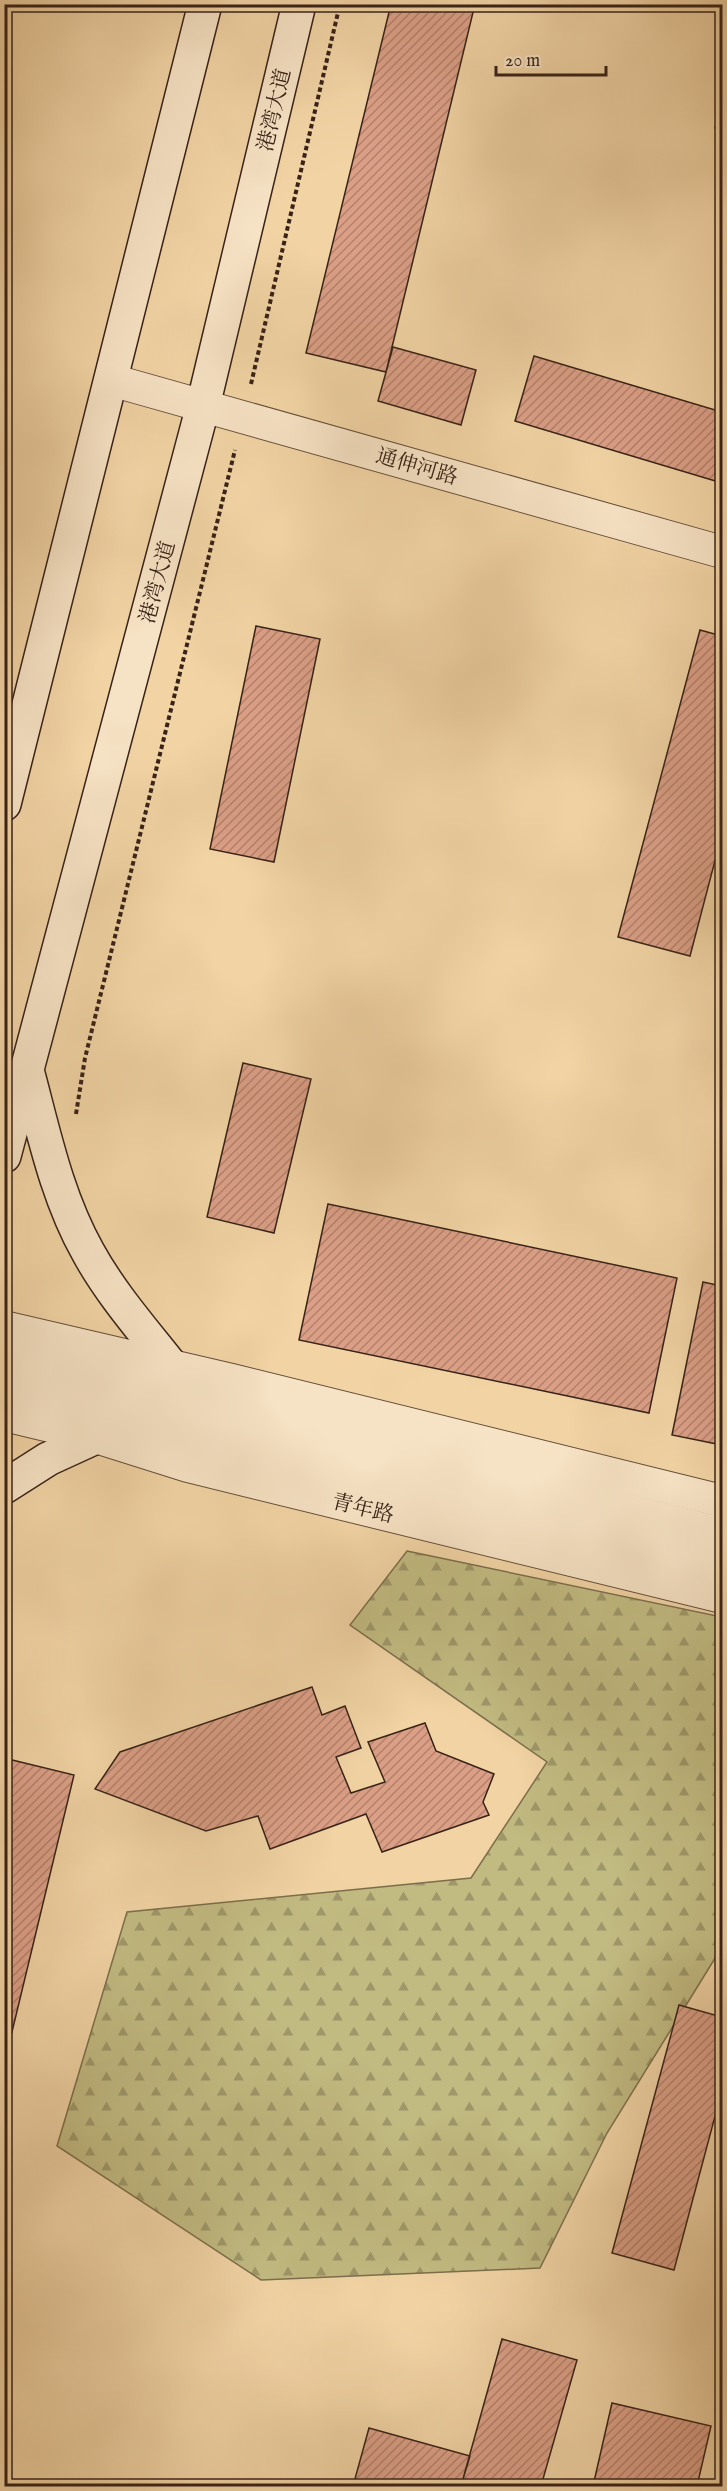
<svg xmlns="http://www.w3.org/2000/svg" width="727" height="2491" font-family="'IM FELL English','Noto Serif SC',serif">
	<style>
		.forest { fill: url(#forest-firs); stroke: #7c6e4c; stroke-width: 1.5 }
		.building { fill: url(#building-hatch); stroke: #382318; stroke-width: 1.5 }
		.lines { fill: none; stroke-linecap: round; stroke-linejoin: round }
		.minor-casing { stroke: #664f3b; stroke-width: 34 }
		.secondary-casing { stroke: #382318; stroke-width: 36 }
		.path { stroke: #382318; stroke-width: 4; stroke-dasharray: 4.5 3; stroke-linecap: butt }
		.minor { stroke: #f6e2c4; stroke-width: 32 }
		.secondary { stroke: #f6e2c4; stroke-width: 33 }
		.labels { text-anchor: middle; stroke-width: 6; stroke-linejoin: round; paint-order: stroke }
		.street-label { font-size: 21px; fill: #382318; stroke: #f6e2c4 }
	</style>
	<defs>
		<pattern id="forest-firs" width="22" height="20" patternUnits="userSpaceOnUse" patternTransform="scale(1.5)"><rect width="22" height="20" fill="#c1ba81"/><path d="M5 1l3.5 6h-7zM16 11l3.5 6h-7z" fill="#9e9769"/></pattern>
		<pattern id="building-hatch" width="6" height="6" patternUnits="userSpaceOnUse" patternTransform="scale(1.5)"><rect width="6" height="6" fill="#db9f86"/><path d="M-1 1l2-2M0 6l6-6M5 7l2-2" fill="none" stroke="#b3816d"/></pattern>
	</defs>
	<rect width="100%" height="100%" fill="#f1d3a4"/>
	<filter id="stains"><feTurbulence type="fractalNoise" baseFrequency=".00333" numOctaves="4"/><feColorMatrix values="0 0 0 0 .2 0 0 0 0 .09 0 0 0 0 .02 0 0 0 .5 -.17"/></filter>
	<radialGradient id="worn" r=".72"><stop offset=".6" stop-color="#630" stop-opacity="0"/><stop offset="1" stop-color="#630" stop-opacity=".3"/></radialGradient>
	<path class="forest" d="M407,1551L722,1617V1947L607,2133L540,2268L261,2280L57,2146L127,1912L471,1878L547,1762L350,1625Z"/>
	<path class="building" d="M391,4H475L386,372L306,353Z
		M722,103V131L715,128Z
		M393,347L476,370L461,425L378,401Z
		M534,356L722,412V483L515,421Z
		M256,626L320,639L274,862L210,849Z
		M700,630L722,636V834L690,956L618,937Z
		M243,1063L311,1079L274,1233L207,1217Z
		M328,1204L677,1278L649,1413L299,1340Z
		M703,1282L722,1286V1445L672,1435Z
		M312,1687L322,1715L345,1706L361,1748L336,1757L351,1793L385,1782L368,1742L425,1723L436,1751L494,1774L483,1802L489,1815L382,1852L366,1814L270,1849L258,1816L206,1831L95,1789L120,1752Z
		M4,1758L74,1775L4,2065Z
		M679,2005L722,2017V2090L674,2270L612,2253Z
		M502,2339L577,2360L541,2486H461Z
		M612,2403L711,2426L697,2486H593Z
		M369,2428L470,2456L461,2486H353Z"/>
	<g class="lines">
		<g class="minor-casing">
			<path id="minor" d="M111,380L722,552
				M4,1327L232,1380L722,1501
				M4,1415L96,1437L188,1466L722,1597"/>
		</g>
		<g class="secondary-casing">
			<path id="secondary" d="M4,804L205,4
				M28,1074C44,1134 57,1197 88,1252C111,1294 143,1330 172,1367
				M4,1156L203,406L299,4
				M4,1355L722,1534
				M4,1388L722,1566
				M4,1487L48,1459L96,1437L146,1426"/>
		</g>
		<path class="path" d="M251,384L340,4
			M76,1114L85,1058L235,450"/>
		<use href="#minor" class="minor"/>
		<use href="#secondary" class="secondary"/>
	</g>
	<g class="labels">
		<g class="street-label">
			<text transform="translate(274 110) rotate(-77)" y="7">港湾大道</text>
			<text transform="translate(417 466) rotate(16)" y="7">通伸河路</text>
			<text transform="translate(157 582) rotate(-75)" y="7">港湾大道</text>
			<text transform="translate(363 1508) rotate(14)" y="7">青年路</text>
		</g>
	</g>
	<rect width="727" height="2491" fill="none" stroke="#f1d3a4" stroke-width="24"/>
	<rect x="6" y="6" width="715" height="2479" fill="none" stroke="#382318" stroke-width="3"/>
	<rect x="12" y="12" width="703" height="2467" fill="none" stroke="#382318" stroke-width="1.5"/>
	<path d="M496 66v9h110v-9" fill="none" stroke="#382318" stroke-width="3"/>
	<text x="505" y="66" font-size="18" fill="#382318" stroke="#f6e2c4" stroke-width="4.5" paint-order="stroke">20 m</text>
	<rect width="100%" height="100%" filter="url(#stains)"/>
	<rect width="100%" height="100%" fill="url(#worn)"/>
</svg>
